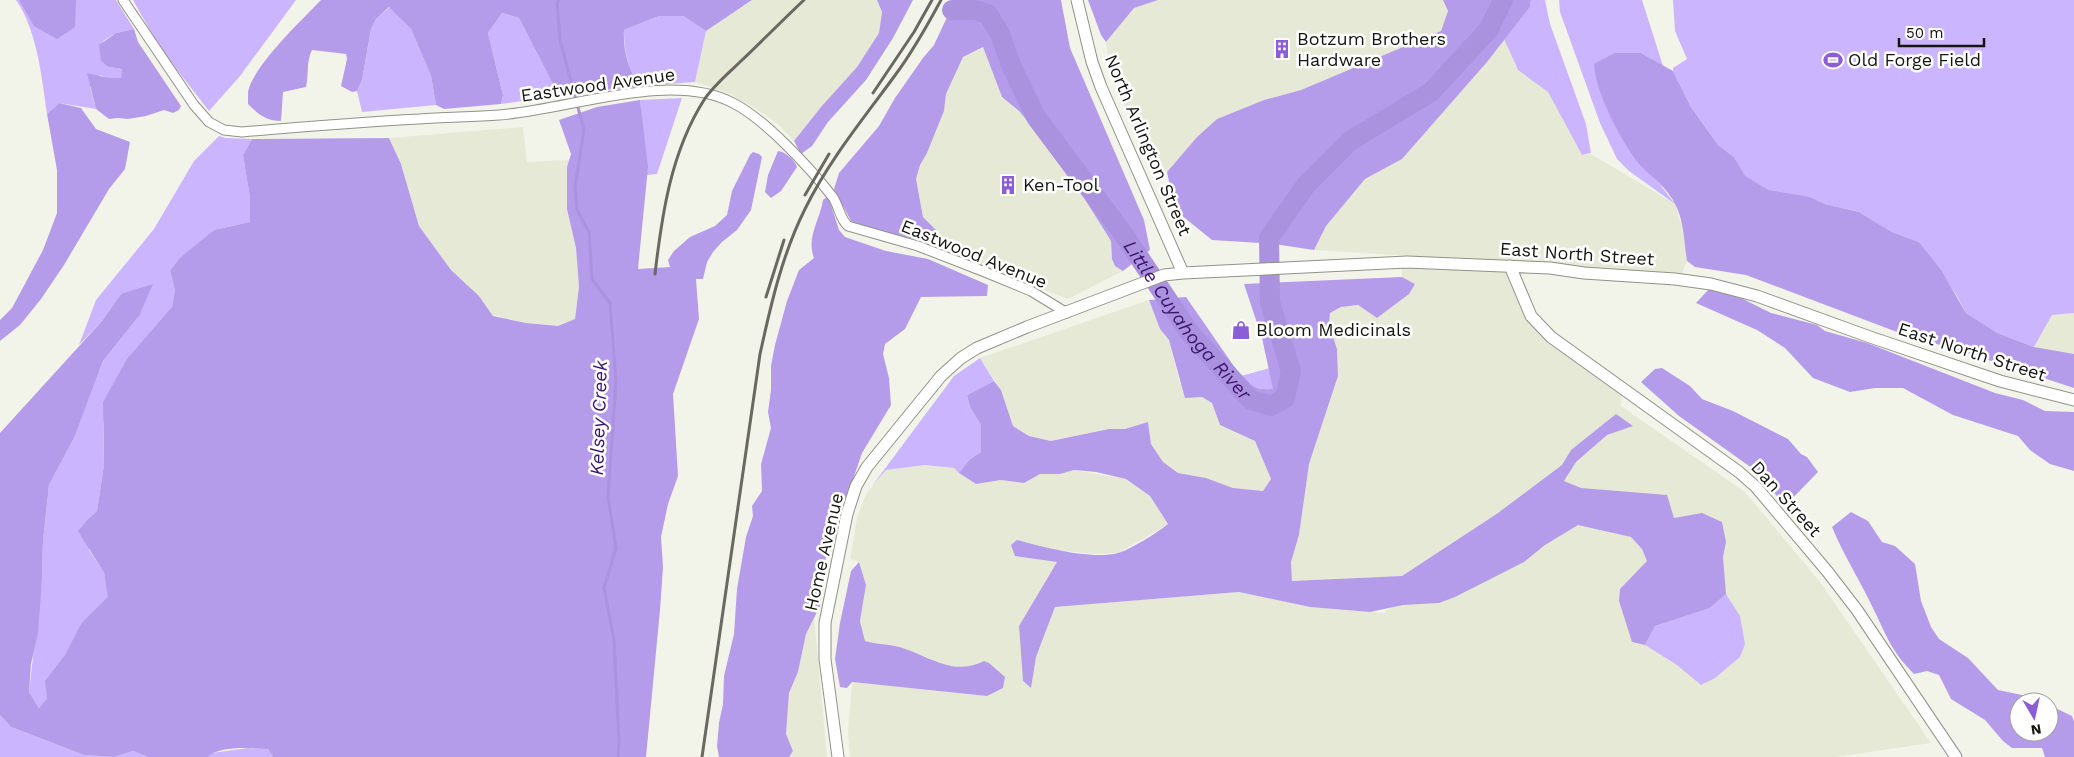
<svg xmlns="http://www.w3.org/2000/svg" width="2074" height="757" font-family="'Work Sans',sans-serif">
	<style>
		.built { fill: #e7e9d7 }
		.green { fill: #cbb5fe }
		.forest { fill: #b59cea }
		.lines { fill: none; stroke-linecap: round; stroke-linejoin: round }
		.stream { stroke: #aa92df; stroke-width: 3 }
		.river { stroke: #aa92df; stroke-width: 20 }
		.minor-casing { stroke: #909188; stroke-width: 11 }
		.tertiary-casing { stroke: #909188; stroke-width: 13 }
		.minor { stroke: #fff; stroke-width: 9 }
		.tertiary { stroke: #fff; stroke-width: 11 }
		.rail { stroke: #696962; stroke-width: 3 }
		.labels { text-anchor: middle; stroke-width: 5; stroke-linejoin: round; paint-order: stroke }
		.poi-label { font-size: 18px; fill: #151511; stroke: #fff; text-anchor: start }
		.street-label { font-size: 18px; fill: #151511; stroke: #fff }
		.water-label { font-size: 19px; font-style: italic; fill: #3d146e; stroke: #fff }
	</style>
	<rect width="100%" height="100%" fill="#f3f4e9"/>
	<path class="built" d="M753,0H877L882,12L879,33L857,67L821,107L794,141L778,124L753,107L730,94L695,82L706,31Z
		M1158,0H1443L1448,11L1441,31L1301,90L1264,100L1217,119L1197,137L1167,172L1146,162L1110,68L1106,42L1134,8Z
		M1504,39L1516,67L1548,92L1582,155L1591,154L1675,204L1682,227L1687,261L1682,273L1314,250L1326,226L1365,179L1402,159L1487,62Z
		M983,47L1002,97L1019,111L1061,161L1111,241L1112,259L1116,266L1123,271L1068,299L974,263L934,242L937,231L923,217L916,179L920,165L927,153L944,112L946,94L963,57Z
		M523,127L527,162L569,160L567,167V209L576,248L579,287L575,319L558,326L526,323L493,315L479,296L451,270L419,226L401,164L389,138Z
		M1402,263L1510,266L1531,316L1622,386L1621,406L1745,492L1820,582L1931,743L1836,757H850L848,731L852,682L987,696L977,669L947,676L929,658L895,646L876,644L865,641L860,621L866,585L859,562L850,559L857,518L866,494L886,470L925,465L955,468L959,473L976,484L1001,480L1024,483L1040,474H1060L1074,470L1126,479L1150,496L1169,524L1118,553L1093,554L1056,550L1017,540L1015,556L1057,562L1019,626L1023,681L1031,688L1036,657L1055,607L1239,592L1310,607L1384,613L1493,516L1402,576L1292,581L1291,562L1299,535L1309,464L1338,376L1337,349L1329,324L1330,313L1341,307L1358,305L1377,318L1415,284L1402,277Z
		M1149,300L1160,329L1169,340L1180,384L1212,403L1220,425L1255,441L1271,479L1263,491L1233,488L1206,478L1178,473L1163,462L1151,444L1148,422L1125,429H1109L1051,441L1029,436L1013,426L1001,390L980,358Z
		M2074,313V357L2034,347L2052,315Z
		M814,617L827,757H789L793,751L786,734L789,693L798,672L806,634Z"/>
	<path class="green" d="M16,0H116L134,29L116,33L103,41L109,67L123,69L121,78L109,79L100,75L90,87L96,109L59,103L47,114C42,78 37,30 16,0Z
		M133,0H296L240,76L209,111L160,48Z
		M1531,0H1545L1550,24L1586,124L1591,153L1582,155L1548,92L1518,70L1504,39L1530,7Z
		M1559,0H1642L1663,66L1641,53V165L1658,182L1675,204L1629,171L1617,159L1600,123L1560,12Z
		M1673,0H2074V313L2052,315L2034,347L1996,333L1966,313L1957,296L1919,242L1892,232L1859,212L1825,204L1810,197L1777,241L1734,157L1718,145L1691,107L1673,71V68L1687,59L1675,31Z
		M390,7L411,29L431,76L436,105L362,112L357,91L362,80L371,29L376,19Z
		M502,13L519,18L559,96L501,104L503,95L488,33Z
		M659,16H683L706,31L695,82L640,86C628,68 624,52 624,30Z
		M682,98L657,174L647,175L640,100Z
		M219,136L225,138L252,139L243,155L250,198V222L214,230L170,271L175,290L172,307L103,422L104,465L97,511L89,518V550L104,573L109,597L82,622L47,698L39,708L29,692L42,579L43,541L49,485L75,436L103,361L139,316L121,294L102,321L79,345L96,300L154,229L194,161Z
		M980,358L994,381L967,395L970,407L981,425V452L969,460L959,473L954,468L925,465L886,470L872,486L954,376Z
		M1270,368L1274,389C1259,390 1251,388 1241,376Z
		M1726,594L1740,616L1745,644L1740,657L1715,678L1701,685L1677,665L1645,645L1655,626L1710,608Z
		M0,715L11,727L84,755L114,757L133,751L148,757H0Z
		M248,748L268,749L273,757H208L212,753Z"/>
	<path class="forest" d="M19,0H76L75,27L57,39L34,26Z
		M321,0H752L706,31L683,16H659L624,30C623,51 628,68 640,86L559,96L519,18L502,13L488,33L503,95L501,104L444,109L436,105L431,76L411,29L389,7L376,19L371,29L362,80L357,91L352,92L341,86L347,59L346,54L312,50C306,62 309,74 306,87L283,92L281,121C266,121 258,114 248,104C248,100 248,95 248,92C253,66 302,20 321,0Z
		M877,0H913L893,38L866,80L828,122L812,146L801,154L794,141L821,107L857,67L879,33L882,12Z
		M955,0H1061L1070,48L1144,220L1150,250L1123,271L1115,266L1112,259L1111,241L1061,161L1019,111L1002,97L983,47L963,57L946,94L944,111L927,153L920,165L916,179L923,217L937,231L934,242L882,234L851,221L834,189L839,173L879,126L895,98L923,58L934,45Z
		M1088,0H1158L1134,8L1106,42L1101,35Z
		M1443,0H1531L1530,7L1487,62L1402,159L1365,179L1326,226L1314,250L1274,244L1212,240L1175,210L1167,172L1197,137L1217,119L1264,100L1301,90L1441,31L1448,11Z
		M134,29L138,42L181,106L179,110L173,113L164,110L146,116L128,119L118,118L109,119L96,109L87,73L109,78H121L122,69L109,67L101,61L99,45L116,33Z
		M1615,53H1641L1673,71L1691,107L1718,145L1734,157L1745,176L1768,190L1810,197L1825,204L1859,212L1892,232L1919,242L1941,270L1966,313L1997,333L2034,347L2074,354V388L1970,354L1897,332L1746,275L1695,267L1687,261C1684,243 1684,220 1675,204C1668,189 1653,178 1642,167C1624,148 1594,90 1594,64Z
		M640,100L648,167L638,269L670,267L668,260L674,251L690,237L715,226L727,215L732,191L750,155L753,152L759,154L762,157L751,210L737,230L722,242L713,252L707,262L703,279H696L699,319L673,394L678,476L668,504L661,537L663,567L660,610L646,757H273L268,749C253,748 219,745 208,757H148L133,751L114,757L84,755L11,727L0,715V433L102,321L121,294L153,284L139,316L103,361L75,436L49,485L43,541L42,579L38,633L31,664L29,692L39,708L47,698L45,681L65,655L82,622L108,597L104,573L78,531L89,518L97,511L104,465L103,402L127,359L172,307L175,290L170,271L180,258L214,230L250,222V198L243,155L252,139L389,138L401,164L419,226L451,270L479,296L493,316L526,323L558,326L575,319L579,287L576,248L567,209V167L571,154L559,120L597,107Z
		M59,103L81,108L96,129L130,142L125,169L109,189L64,265L41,299L20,325L0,341V320L12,308L27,280L43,250L57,213V170L47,114Z
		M778,151C784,151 795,160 797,167L781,191L771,198L765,192L768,175Z
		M828,196L839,230L845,237L886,251L928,259L988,285L987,296L921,297L905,329L885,344L883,354L889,378L891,405L862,453L849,491L833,518V540L824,563V581L820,606L806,634L798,672L789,693L786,734L793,751L789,757H719L717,746L719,723L723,704L724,676L734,634L737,589L746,537L753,516L752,506L762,491L761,464L771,428L768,412L771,390V366L775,345L787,301L799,270L814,258C806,237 820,220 823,200Z
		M1402,277L1415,284L1409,294L1377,318L1358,305L1341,307L1330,313L1329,324L1337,349L1338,376L1309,464L1299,535L1291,562L1292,581L1402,576L1498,513L1562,465L1571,450L1616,414L1633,426L1607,435L1576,462L1564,481L1581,488L1667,495L1674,518L1702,513L1722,522L1726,542L1723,557L1726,594L1710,608L1655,626L1645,645L1632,642L1619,601L1620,589L1647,561L1642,549L1631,537L1578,525L1545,545L1524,562L1455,597L1439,603L1403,605L1370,612L1310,607L1239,592L1055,607L1036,657L1031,688L1023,681L1019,626L1057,562L1015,556L1011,545L1017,540C1044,547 1090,560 1118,553C1130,550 1158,532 1168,524L1150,496L1126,479L1096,472L1074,470L1060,474H1040L1024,483L1001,480L976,484L959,473L969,460L981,452V425L970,407L967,395L994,381L1001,390L1013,426L1029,436L1051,441L1109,429H1125L1148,422L1151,444L1163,462L1178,473L1206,478L1233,488L1263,491L1271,479L1255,441L1220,425L1212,403L1202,397L1185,398L1169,340L1160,329L1149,300L1186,297L1240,375C1250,387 1258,390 1273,389L1262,338L1244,284Z
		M1709,289L1743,299L1771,313L1817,325L1825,331L1867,343L1995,393L2023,400L2045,411L2074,412V471L2050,464L2030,450L2018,436L1953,415L1903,388H1875L1850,392L1813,378L1785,348L1757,330L1696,303Z
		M1662,368L1690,386L1702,399L1733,411L1788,439L1801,454L1807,457L1818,472L1784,507L1763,476L1679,416L1641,382L1655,369Z
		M1851,512L1868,521L1882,542L1895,546L1915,564L1921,601L1931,627L1939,639L1968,658L1998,690L2041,699L2045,702H2019V732H2049V705L2072,716L2074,722V757H2045L2042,748H2012L2003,741L1985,720L1951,699L1939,675L1927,671L1914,674C1890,650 1886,634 1872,606C1859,579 1843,554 1832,527Z
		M859,562L866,585L860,621L865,641C875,644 885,644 895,646C927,653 950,678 984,661L989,663L1005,677L1003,688L987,696L852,682L847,688L840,687L835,659L840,623L851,571Z"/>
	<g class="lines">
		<path class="stream" d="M559,0L557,2L560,40L584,130L575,187L577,210L589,232L592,279L610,303L616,382L608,497L616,548L604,588L614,640L619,742L618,757"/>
		<path class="river" id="s1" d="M952,10H975L988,14L1000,34L1011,65L1036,117L1124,235L1190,333L1251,400L1271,406L1285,398L1291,371L1270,302L1269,238L1306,185L1350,141L1431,92L1489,29L1503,0"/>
		<g class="minor-casing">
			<path id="minor" d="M123,0L194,105L209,122L224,130L242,132C301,127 360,122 419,119C446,117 472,117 499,115C569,110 670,70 733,103C765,119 810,168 832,196C839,205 839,218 848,226L918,246L985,272L1031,291L1067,313"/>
		</g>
		<g class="tertiary-casing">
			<path id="tertiary" d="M1077,0L1092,62L1101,87L1183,273
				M1510,266L1531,316L1551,337L1739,472L1756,487L1827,571L1857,610L1956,757
				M838,757L825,659V623L847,514L856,486L867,467L941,376L961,358L977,348L1027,327L1164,275L1183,273L1407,262L1550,268L1584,273L1675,279L1711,284L1757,296L1870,337L2000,381L2074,400"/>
		</g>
		<use href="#minor" class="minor"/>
		<use href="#tertiary" class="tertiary"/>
		<path class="rail" d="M873,93L914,32L932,0
			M805,195L829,154
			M655,274C662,214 671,152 704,100C714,85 729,73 741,61C762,41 783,20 804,0
			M766,297L784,240
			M702,757L760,354C771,304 782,255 805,209C829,160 864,118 896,74C913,51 927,26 941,0"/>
	</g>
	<defs>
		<g id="building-bare" transform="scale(1.5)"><path d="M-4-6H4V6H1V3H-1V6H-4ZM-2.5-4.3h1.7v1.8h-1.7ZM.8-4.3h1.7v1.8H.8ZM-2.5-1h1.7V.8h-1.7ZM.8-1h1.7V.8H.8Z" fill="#8b5dd7" stroke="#fff" stroke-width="2.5" paint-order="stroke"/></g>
		<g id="stadium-bare" transform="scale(1.5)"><path d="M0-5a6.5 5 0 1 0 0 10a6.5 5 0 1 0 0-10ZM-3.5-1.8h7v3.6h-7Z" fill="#8b5dd7" stroke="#fff" stroke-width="2.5" paint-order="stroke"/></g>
		<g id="shop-bare" transform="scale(1.5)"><path d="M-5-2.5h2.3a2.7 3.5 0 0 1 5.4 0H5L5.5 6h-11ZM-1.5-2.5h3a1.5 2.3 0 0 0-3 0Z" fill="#8b5dd7" stroke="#fff" stroke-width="2.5" paint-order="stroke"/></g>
	</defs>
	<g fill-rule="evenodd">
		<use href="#building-bare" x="1282" y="49"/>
		<use href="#stadium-bare" x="1833" y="60"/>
		<use href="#building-bare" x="1008" y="185"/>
		<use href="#shop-bare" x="1241" y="330"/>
	</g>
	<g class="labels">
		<g class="poi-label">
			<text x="1297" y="45">Botzum Brothers<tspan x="1297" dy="21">Hardware</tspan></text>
			<text x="1848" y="66">Old Forge Field</text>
			<text x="1023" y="191">Ken-Tool</text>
			<text x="1256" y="336">Bloom Medicinals</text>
		</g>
		<g class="street-label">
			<text transform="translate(598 85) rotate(-8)" y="6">Eastwood Avenue</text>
			<text transform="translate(1148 145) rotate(67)" y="6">North Arlington Street</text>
			<text transform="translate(974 254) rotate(22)" y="6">Eastwood Avenue</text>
			<text transform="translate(1577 254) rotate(4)" y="6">East North Street</text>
			<text transform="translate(1972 352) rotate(18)" y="6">East North Street</text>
			<text transform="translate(1786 499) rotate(48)" y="6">Dan Street</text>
			<text transform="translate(824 552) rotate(-77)" y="6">Home Avenue</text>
		</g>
		<g class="water-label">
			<text dy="7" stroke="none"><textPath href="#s1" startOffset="404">Little Cuyahoga River</textPath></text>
			<text transform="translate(598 418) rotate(-88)" y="7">Kelsey Creek</text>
		</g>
	</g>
	<g transform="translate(2034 717) rotate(171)"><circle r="24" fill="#ffffff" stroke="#a1a1a0"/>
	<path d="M0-4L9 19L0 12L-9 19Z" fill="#8b5dd7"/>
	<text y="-8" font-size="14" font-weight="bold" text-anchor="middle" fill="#151511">N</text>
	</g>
	<path d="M1899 38v8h85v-8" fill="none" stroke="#151511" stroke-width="2.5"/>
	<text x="1906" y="38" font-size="15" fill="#151511" stroke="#ffffff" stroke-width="4" paint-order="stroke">50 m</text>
</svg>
